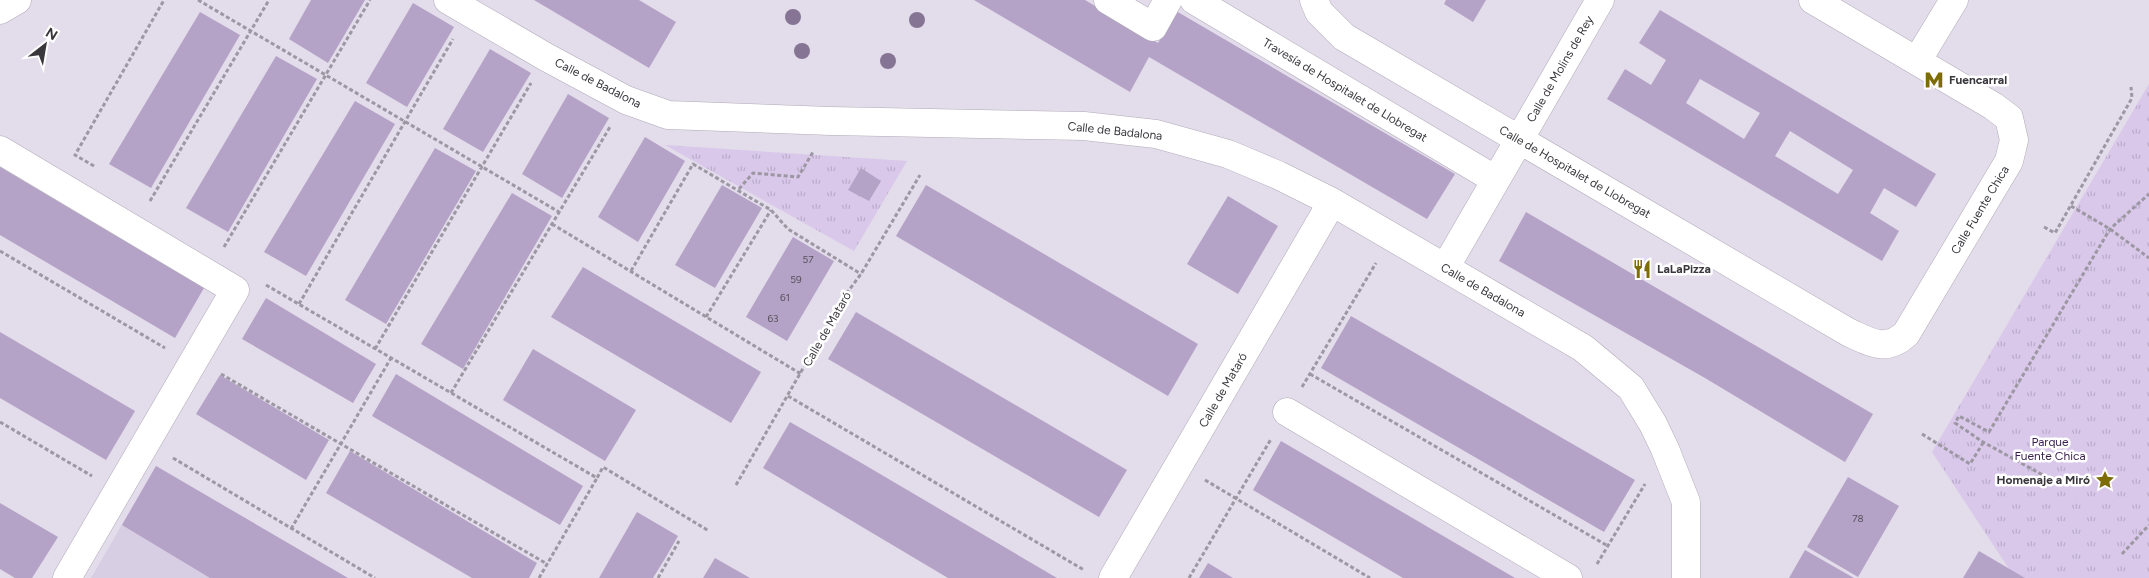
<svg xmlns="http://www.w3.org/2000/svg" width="2149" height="578" font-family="Figtree,sans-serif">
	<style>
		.built { fill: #d8cee4 }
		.grass { fill: url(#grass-tufts) }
		.building { fill: #b4a3c6; fill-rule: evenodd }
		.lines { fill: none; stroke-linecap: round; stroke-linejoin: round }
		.minor-casing { stroke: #b1aab8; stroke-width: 29 }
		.path { stroke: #9c97a2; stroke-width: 3; stroke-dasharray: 4 2.5; stroke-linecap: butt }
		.minor { stroke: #fff; stroke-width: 28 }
		.tree { fill: #857494 }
		.labels { text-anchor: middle; stroke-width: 5; stroke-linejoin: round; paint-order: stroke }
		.number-label { font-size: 10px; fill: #58515e }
		.street-label { font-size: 12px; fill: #39363c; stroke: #fff }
		.poi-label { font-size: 12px; font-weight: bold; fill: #39363c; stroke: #fff; text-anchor: start }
		.park-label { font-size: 12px; fill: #381f4d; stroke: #fff }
	</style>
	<defs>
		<pattern id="grass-tufts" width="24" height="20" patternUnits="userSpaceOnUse" patternTransform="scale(1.25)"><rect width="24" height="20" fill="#d9c8ea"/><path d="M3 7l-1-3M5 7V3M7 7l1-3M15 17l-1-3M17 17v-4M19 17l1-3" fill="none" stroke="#bbacca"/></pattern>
	</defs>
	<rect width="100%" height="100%" fill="#e3dceb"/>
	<path class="built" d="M156,466L348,578H91Z"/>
	<path class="grass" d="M2149,84V578H2015L1932,452Z
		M665,145L907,161L854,251Z"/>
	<path class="building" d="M311,0H365L328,63L289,39Z
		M534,0H639L676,22L649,68Z
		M974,0H1085L1158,43L1176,11L1455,174L1427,219L1149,57L1130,92Z
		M1446,0H1486L1473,22L1444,4Z
		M413,3L454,27L407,107L366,83Z
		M1660,10L1936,174L1916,207L1884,188L1870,213L1899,231L1882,261L1607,99L1625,69L1651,85L1666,60L1639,43ZM1700,79L1760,113L1744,139L1686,103ZM1790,131L1853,170L1838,194L1775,156Z
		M200,12L240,35L151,188L109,164Z
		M490,49L531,73L483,152L443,129Z
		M276,56L317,79L228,232L186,208Z
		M568,94L609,118L562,198L522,174Z
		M355,101L395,124L306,276L264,252Z
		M645,137L685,161L638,242L598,217Z
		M435,148L476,171L386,324L345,300Z
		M0,167L204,288L175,338L0,235Z
		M861,168L881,181L869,201L848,190Z
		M722,185L762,208L715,288L675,265Z
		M926,185L1198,344L1168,396L896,236Z
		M512,193L552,216L463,369L421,344Z
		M1228,196L1278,226L1238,294L1187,264Z
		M1526,212L1873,414L1845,462L1705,378L1499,261Z
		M793,237L834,261L787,341L746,317Z
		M583,267L761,372L731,423L551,317Z
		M266,298L376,364L353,403L242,339Z
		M856,312L1127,470L1099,517L828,359Z
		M1351,316L1635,480L1604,532L1321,368Z
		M0,332L135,411L106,460L0,398Z
		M533,349L636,410L605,461L503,400Z
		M396,374L583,486L560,525L372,416Z
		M220,375L329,440L306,480L196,414Z
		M790,422L858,461L1057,578H948L763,468Z
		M1281,441L1515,578H1403L1253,490Z
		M350,451L537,563L529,578H472L326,493Z
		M156,466L348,578H210L122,525Z
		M1848,477L1899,506L1858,577L1807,547Z
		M0,503L58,537L32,578H15L0,569Z
		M637,512L678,536L666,557L653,578H599Z
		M1805,550L1854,578H1789Z
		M1979,551L2025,578H1963Z
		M715,558L750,578H703Z
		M1208,563L1233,578H1199Z"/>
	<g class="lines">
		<g class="minor-casing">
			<path id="minor" d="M448,0L546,57L626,100L668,115L831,121L1084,126L1156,134L1228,154L1278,175L1332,202L1583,348L1631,388L1653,424L1665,449L1686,502V578
				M1108,0L1153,27L1168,0
				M1194,0L1496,180
				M1314,0L1319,12L1344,37L1848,332C1870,342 1885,353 1906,334L2009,161L2014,140L2009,118L1993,106L1813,0
				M0,10L17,0
				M1917,61L1954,0
				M0,150L235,290L67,578
				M1445,268L1600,0
				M1287,412L1568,578
				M1113,578L1332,202"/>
		</g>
		<path class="path" d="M198,0L559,212
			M94,166L75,155L164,0
			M739,189L753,173L798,177L813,152
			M150,201L269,0
			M2071,206L2110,229L2149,258
			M552,224L801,374
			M2044,227L2055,233L2132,98L2131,87
			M224,247L370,0
			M0,251L165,348
			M631,271L693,164L771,210L788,229L861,274
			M266,285L597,478L603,467L709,531
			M299,304L453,39
			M706,317L771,210
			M375,349L531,83
			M221,374L547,564
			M1310,374L1608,546
			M1302,387L1376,263
			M451,393L610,127
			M788,396L1084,570
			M0,422L92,476
			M1922,434L1970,464L1983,443
			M173,458L375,578
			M1205,480L1370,578
			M2059,484L1983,442L1955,423L1959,416L1989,432L2110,229L2149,194
			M736,485L844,297L861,274L920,175
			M291,529L391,358
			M2122,554L2149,525
			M1597,564L1645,484
			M539,578L597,478
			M658,578L679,541
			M1189,578L1271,439"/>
		<use href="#minor" class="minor"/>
	</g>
	<g class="tree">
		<circle cx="793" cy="17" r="8"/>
		<circle cx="917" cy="20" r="8"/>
		<circle cx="802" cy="51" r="8"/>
		<circle cx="888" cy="61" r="8"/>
	</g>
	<defs>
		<g id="metro-bare" transform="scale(1.5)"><path d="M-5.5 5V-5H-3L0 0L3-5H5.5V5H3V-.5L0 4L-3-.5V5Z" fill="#7e6c06" stroke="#fff" stroke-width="2.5" paint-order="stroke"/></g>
		<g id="restaurant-bare" transform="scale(1.5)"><path d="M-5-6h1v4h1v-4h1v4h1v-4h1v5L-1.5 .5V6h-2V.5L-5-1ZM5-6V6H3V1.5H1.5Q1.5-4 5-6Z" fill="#7e6c06" stroke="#fff" stroke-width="2.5" paint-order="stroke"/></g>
		<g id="sight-bare" transform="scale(1.5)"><path d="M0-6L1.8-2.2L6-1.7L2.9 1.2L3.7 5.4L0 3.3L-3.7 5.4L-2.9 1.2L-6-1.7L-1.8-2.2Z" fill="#7e6c06" stroke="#fff" stroke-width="2.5" paint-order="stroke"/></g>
	</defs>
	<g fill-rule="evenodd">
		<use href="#metro-bare" x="1934" y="80"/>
		<use href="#restaurant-bare" x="1642" y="269"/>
		<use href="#sight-bare" x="2105" y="480"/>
	</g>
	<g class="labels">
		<g class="number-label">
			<text x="808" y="263">57</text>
			<text x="796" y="283">59</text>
			<text x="785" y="301">61</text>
			<text x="773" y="322">63</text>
			<text x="1858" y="522">78</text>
		</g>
		<g class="street-label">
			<text transform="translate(1560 69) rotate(-60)" y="4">Calle de Molins de Rey</text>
			<text transform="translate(598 83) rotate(27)" y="4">Calle de Badalona</text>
			<text transform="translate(1345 90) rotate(31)" y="4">Travesía de Hospitalet de Llobregat</text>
			<text transform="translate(1115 131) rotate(6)" y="4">Calle de Badalona</text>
			<text transform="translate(1575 172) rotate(30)" y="4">Calle de Hospitalet de Llobregat</text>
			<text transform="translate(1980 210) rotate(-59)" y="4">Calle Fuente Chica</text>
			<text transform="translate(1483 290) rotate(30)" y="4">Calle de Badalona</text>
			<text transform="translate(827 329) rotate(-60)" y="4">Calle de Mataró</text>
			<text transform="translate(1223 390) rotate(-60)" y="4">Calle de Mataró</text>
		</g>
		<g class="poi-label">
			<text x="1949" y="84">Fuencarral</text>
			<text x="1657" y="273">LaLaPizza</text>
			<text x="2090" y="484" text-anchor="end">Homenaje a Miró</text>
		</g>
		<g class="park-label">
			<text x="2050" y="446">Parque<tspan x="2050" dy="14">Fuente Chica</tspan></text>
		</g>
	</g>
	<g transform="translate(45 45) rotate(31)" stroke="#ffffff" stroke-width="4" paint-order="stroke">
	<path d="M0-4L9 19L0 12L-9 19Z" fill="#39363c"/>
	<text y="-8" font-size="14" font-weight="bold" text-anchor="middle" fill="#39363c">N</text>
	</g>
</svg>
